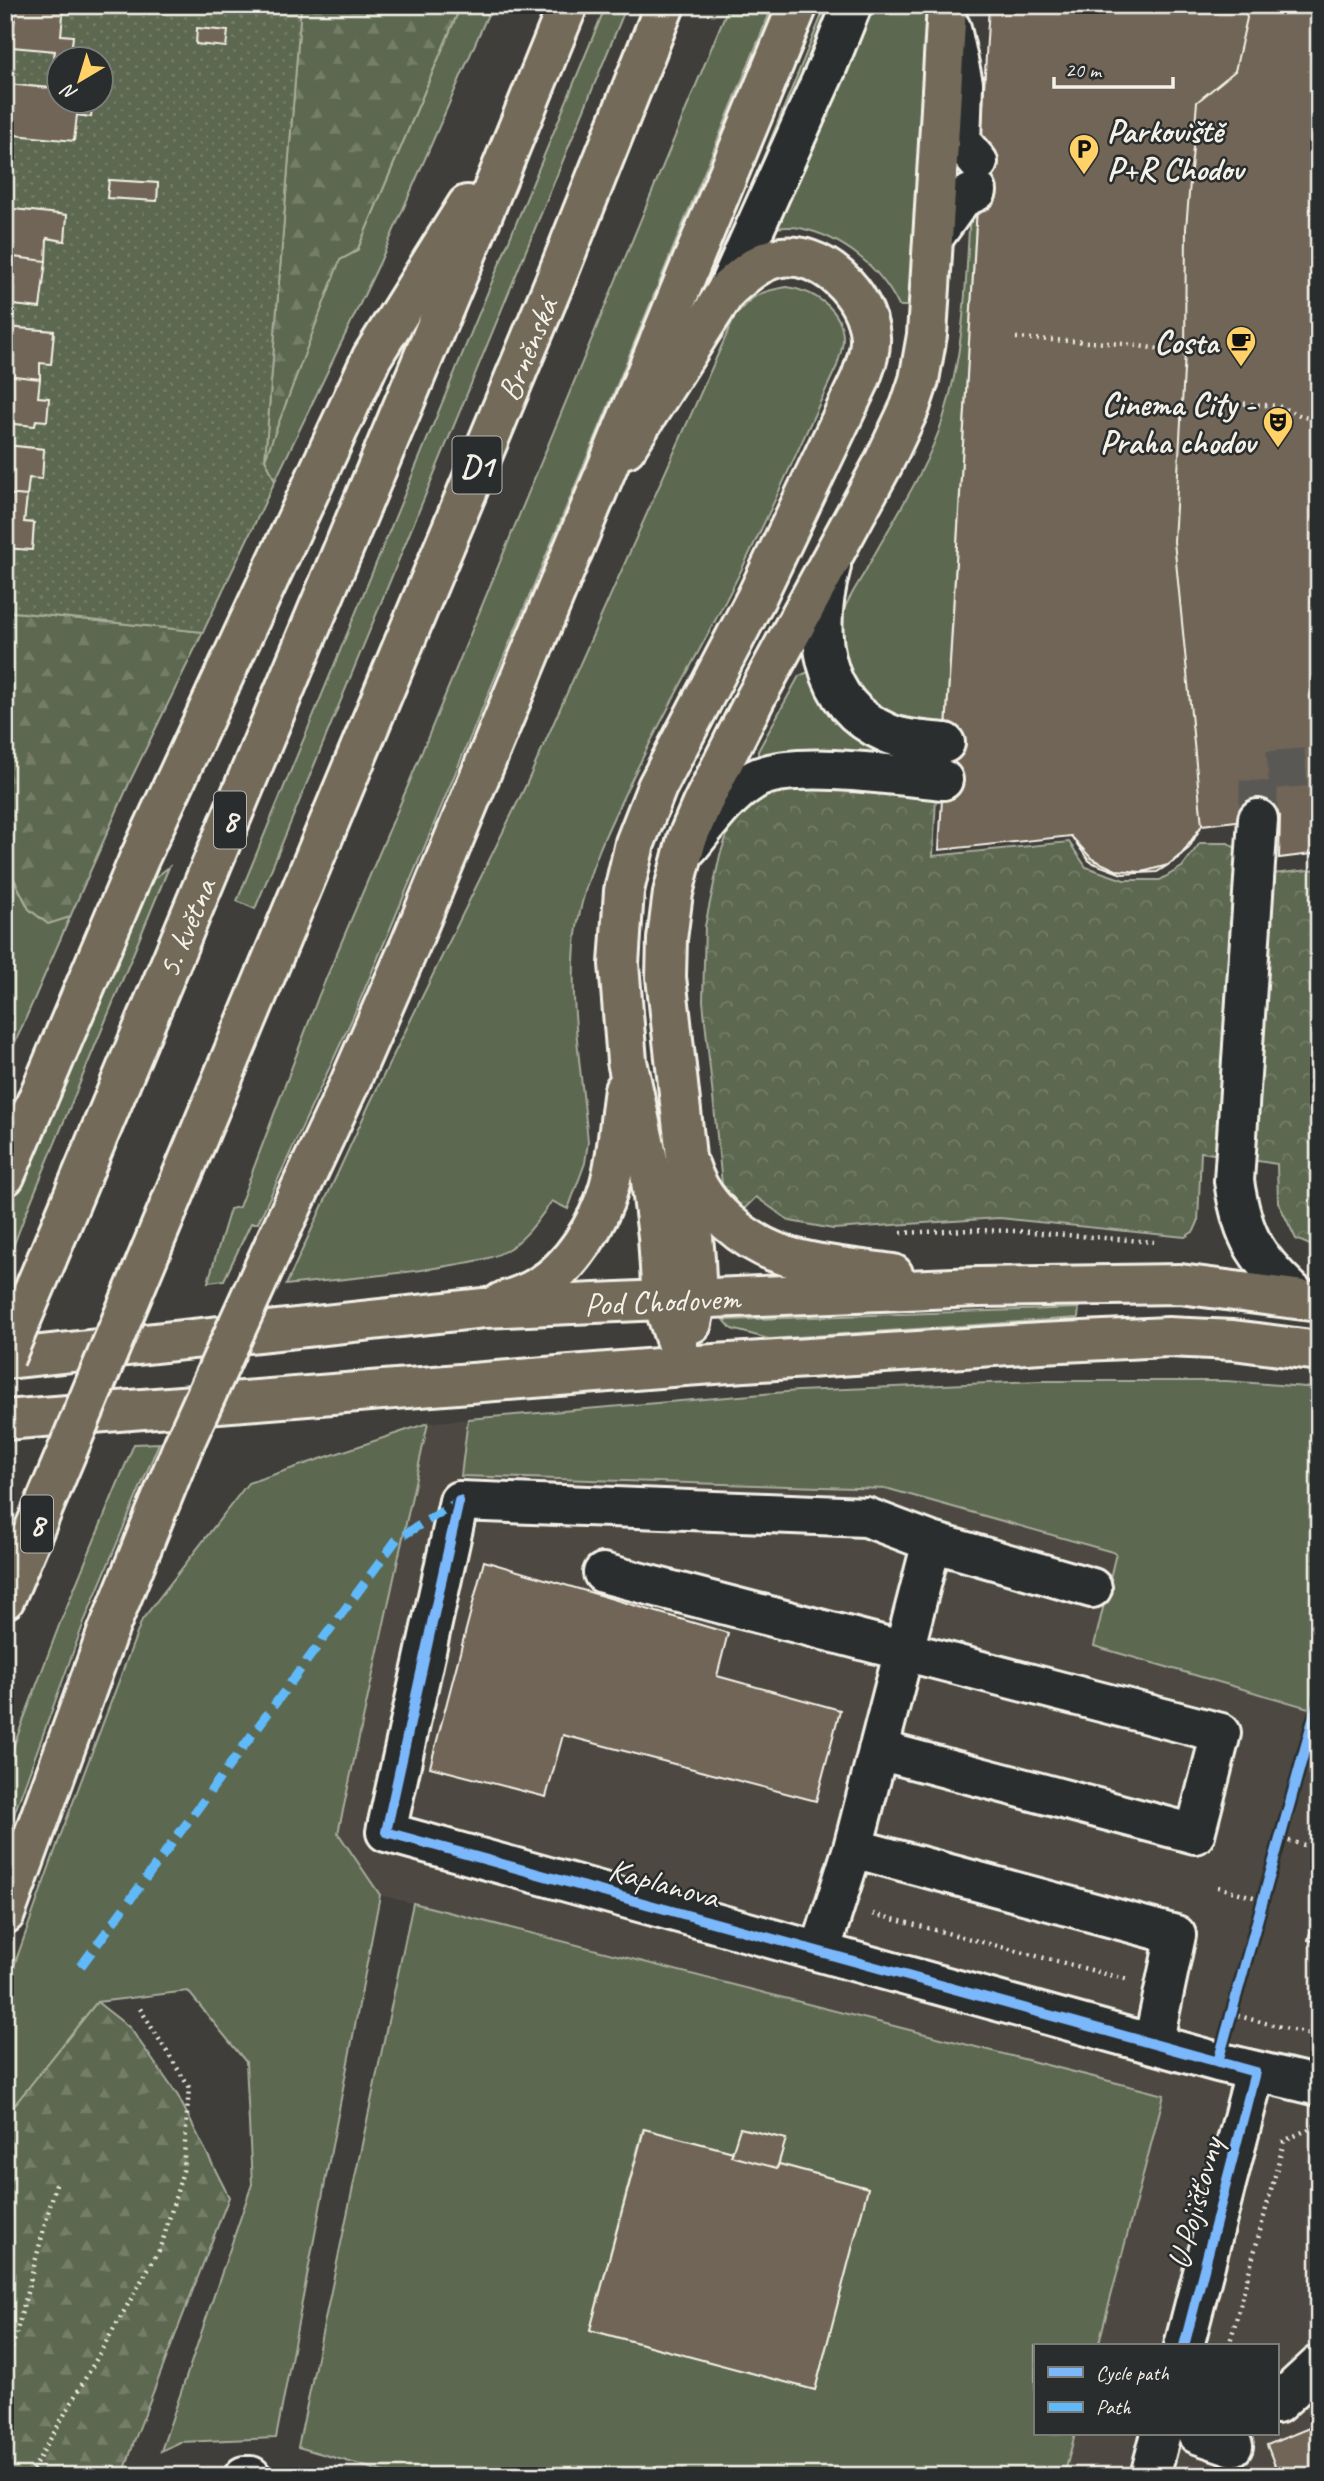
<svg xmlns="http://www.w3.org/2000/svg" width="1324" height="2481" font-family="Caveat,sans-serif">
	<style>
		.built { fill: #4d4a42 }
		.grass { fill: #5c674f; stroke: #a8ac9c; stroke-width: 2; fill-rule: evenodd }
		.forest { fill: url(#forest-firs); stroke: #a8ac9c; stroke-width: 2 }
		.park { fill: url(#park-crowns); stroke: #a8ac9c; stroke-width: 2 }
		.garden { fill: url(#garden-dots); stroke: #a8ac9c; stroke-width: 2; fill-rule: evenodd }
		.building { fill: #6f6556; stroke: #f4f1e8; stroke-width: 2 }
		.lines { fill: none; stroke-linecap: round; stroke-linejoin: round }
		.minor-tunnel { stroke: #5a5954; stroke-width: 38; stroke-dasharray: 38 19; stroke-linecap: butt }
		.minor-casing { stroke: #f4f1e8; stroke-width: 44 }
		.major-casing { stroke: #f4f1e8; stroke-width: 44 }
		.highway-casing { stroke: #f4f1e8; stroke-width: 44 }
		.path { stroke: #f4f1e8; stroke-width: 4.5; stroke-dasharray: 2 5; stroke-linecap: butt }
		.minor { stroke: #2a2d2e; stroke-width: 38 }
		.major { stroke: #736b5a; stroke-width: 38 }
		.highway { stroke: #736b5a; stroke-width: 38 }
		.highway-bridge-casing { stroke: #f4f1e8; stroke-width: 44; stroke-linecap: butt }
		.highway-bridge { stroke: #736b5a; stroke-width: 38 }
		.quiet { stroke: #60bafa; stroke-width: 9; stroke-dasharray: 18 9; stroke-linecap: butt }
		.cycleway-casing { stroke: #2a2d2e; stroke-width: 15 }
		.cycleway { stroke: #7ab7fb; stroke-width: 10 }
		.labels { text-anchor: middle; stroke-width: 5; stroke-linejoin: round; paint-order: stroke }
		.shield { fill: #2a2d2e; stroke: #b7b6b0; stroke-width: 2 }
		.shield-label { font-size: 32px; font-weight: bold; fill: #f4f1e8 }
		.poi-label { font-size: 33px; font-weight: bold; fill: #f4f1e8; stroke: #2a2d2e; text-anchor: end }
		.street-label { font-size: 33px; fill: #f4f1e8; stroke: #2a2d2e }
	</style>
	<defs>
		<pattern id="forest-firs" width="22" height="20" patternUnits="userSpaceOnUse" patternTransform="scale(1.75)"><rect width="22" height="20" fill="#5c674f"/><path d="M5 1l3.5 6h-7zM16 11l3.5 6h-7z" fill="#747d68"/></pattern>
		<pattern id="park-crowns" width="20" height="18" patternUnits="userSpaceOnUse" patternTransform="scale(1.75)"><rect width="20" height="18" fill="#5c674f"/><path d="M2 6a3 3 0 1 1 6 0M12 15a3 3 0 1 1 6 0" fill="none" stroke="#747d68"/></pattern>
		<pattern id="garden-dots" width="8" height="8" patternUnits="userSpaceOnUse" patternTransform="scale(1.75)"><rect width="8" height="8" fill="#5c674f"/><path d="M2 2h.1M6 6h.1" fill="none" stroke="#747d68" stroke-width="1.8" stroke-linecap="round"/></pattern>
	</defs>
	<rect width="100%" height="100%" fill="#3f3e3a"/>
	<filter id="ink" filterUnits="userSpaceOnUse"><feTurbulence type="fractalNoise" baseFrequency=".0143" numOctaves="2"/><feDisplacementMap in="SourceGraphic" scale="14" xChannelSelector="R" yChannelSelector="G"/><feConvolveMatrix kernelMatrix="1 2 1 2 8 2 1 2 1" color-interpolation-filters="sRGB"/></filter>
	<g filter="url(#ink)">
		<path class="built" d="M468,1419L462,1476L889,1489L1117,1553L1095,1646L1319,1711V2476H1064L1075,2434H1277V2346H1098L1163,2095L380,1895L338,1833L428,1423Z"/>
		<path class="grass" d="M461,5H492L380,262L275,481L265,459L340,259L357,251Z
			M606,5H627L255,909L237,901Z
			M729,5H773L599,429L391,927L352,1019L258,1223H251L224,1280L208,1282L230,1209L239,1207L319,995L407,788Z
			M826,5H830L771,160L749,204L745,202Z
			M871,5H933L916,306H899C880,267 843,237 800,228C792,226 782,227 773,228L840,81Z
			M977,206L946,725C933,724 918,724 904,721C872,713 847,680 843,648C842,639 839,625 841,617C846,601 858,584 866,570C892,521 926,472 943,419C965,351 966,280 970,210Z
			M787,287C813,291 843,308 843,339C843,348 839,358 837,366C800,444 766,524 726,600C694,661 660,721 630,783C608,828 587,872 578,921C566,991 582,1072 588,1142L585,1163L568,1209L552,1201C538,1220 526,1239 505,1251C490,1260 469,1262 453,1265C398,1275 341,1279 286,1285L370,1103L526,785L734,318C750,296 760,291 787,287Z
			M808,672L812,674L921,757L758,758V751L799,676Z
			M169,867L24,1218L5,1268V1219L120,948L152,880Z
			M5,872H10L29,909L48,924L70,917L7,1061L5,1057Z
			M1079,1308L1078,1318L769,1339L732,1329L724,1320Z
			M1041,1381H1226L1319,1388V1711L1094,1646L1116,1553L889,1489L461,1476L468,1419L798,1391Z
			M428,1423L338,1833L380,1895L276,2438L180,2442L161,2451L252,2184L246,2062L188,1991L97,2002L5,2117V1991L61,1834L142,1620L248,1483Z
			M159,1443L84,1622L5,1839V1769L60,1623L134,1444Z
			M413,1903L1164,2095L1098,2346H1035V2434H1075L1064,2476H398L298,2447ZM740,2128L785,2139L779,2164L868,2188L815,2390L590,2330L643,2129L733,2152Z"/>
		<path class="forest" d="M301,5H461L357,251L340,260L265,459Z
			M5,611L203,632L131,779L70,917L48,924L29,909L11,873L5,872Z
			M97,2002L130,2028L178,2096L229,2197L135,2439L123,2476H5V2117Z"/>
		<path class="park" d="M798,786L936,797L933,856L1069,842L1086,867L1124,880H1160L1182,867L1200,843H1228L1272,874L1319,869V1249L1296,1239L1278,1202L1277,1164L1201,1152L1198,1222L1194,1231L1185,1237L999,1218L833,1229L790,1221L756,1197L743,1210L722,1184L703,1001L705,926L720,855L732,821L754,798Z"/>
		<path class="garden" d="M5,5H10L9,14L15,15L47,50L55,51L53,65L59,66L60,89L7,84L5,99Z
			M64,5H301L265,459L275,481L203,632L5,611V548L32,550L34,523L24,522L29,478H42L44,449L5,445V423L34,426L36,420L47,421L49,399L38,397L40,363L51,364L54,331L5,327V304L40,308L47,238L64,241L67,216L5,208V134L77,115L91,117L92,102H102V60L70,59L73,37L61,35ZM109,180L158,183L157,201L108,198Z"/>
		<path class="building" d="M10,5H64L61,35L73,36L70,60H60V66L53,65L55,51L12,47L15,15L9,14Z
			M989,5H1319V853L1279,858L1280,816L1202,825L1189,848L1168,865L1142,872L1116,870L1092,859L1071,836L939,850Z
			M989,5H1244L1247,18L1235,71L1197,102L1186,228L1185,353L1174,541L1202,825L1179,858L1157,872L1122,874L1090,862L1071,836L939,850Z
			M197,28L228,31L226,47L196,44Z
			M6,84L60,89V102H92L91,117L77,115L74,141L5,134Z
			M109,180L158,183L157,201L107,198Z
			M5,208L67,215L65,241L47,238L46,261L5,256Z
			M5,256L46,261L40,308L5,304Z
			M5,327L54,331L51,364L40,363V379L5,375Z
			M5,375L40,379L38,397L49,398L47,421L36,420L35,426L5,423Z
			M5,445L44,449L42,479L29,478L27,496L5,494Z
			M5,494L27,496L24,522L34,523L32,550L5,548Z
			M484,1561L728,1633L717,1676L840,1710L816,1801L563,1735L546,1797L430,1767Z
			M1319,1901V1942L1308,1940Z
			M740,2128L786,2139L777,2168L731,2156Z
			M644,2129L733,2152L731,2156L777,2168L779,2164L868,2188L815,2390L590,2330Z
			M1319,2424V2476H1279L1267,2445Z"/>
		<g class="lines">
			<path class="minor-tunnel" d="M1258,819L1259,771L1319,766"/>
			<g class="minor-casing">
				<path id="minor" d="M951,28L963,83L961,142L978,162
					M934,237L962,198L977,191
					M727,290L826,70L852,5
					M831,566C814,629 818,703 887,733C905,741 926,741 945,743
					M1258,819L1234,1181C1243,1241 1257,1258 1300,1299
					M689,847C708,824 726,797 752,781C786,758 899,776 943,780
					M932,1542L866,1517L459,1501L386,1832L1218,2062L1319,2086
					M603,1573L1221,1733L1195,1834L878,1750
					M853,1848L1176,1935L1153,2044
					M820,1952L853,1848L932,1542L1092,1588
					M1184,2346L1255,2072
					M1277,2404L1319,2365
					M1197,2434L1233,2446
					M244,2476H251
					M1150,2476L1161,2434"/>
			</g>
			<g class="major-casing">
				<g id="major">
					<path d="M626,448L727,290C742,277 756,263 776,258C821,248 867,294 870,337C871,352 865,366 860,380L756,598L657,787L635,843L624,891L619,964L627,1061L649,1165L658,1236L662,1300L684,1366"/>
					<path d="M690,1167C703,1208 745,1243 786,1256C817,1266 860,1269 893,1274"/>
					<path d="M502,1302C514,1298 527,1294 538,1287C571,1268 599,1223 609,1187C618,1156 619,1122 624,1090"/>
					<path d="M692,1323L697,1299L695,1259L685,1147L666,977L667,939L673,893L687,839L702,804L755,699L883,464L910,407L919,380L927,335L939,143"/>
					<path id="s1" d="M5,1359L484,1308L662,1300L978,1287L1180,1284L1319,1302"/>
					<path d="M5,1420L684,1366L1041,1343L1168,1337L1233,1340L1319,1351"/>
				</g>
			</g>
			<g class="highway-casing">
				<g id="highway">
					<path d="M939,143L947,5"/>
					<path d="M5,1176L139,859L372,357L467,205"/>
					<path d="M275,1243L349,1085L411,943L798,5"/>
					<path id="s2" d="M151,1250L557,276L665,5"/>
					<path id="s3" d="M47,1259L474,236L568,5"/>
					<path d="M5,1599L68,1449"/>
					<path d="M5,1914L106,1636L183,1446"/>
				</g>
			</g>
			<path class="path" d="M1016,338L1125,344L1185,353
				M1195,400L1278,406L1304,417L1319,420
				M901,1233L969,1230L1017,1231L1154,1242
				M1282,1839L1319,1849
				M1218,1887L1264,1900
				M873,1914L1126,1979
				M1231,2014L1319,2037
				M1282,2142L1315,2126
				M1229,2346L1284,2142
				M5,2375L57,2180
				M29,2476L161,2247L183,2171L189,2087L139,2007"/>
			<use href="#minor" class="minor"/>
			<use href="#major" class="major"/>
			<use href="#highway" class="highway"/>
			<g class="highway-bridge-casing">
				<path id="highway-bridge" d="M5,1358L47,1259
					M183,1446L275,1243
					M68,1449L151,1250"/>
			</g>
			<use href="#highway-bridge" class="highway-bridge"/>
			<path class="quiet" d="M81,1966L397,1539L459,1501"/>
			<g class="cycleway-casing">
				<path id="cycleway" d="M459,1501L386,1832L1255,2072L1184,2346
					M1218,2062L1319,1698"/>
			</g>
			<use href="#cycleway" class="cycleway"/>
		</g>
	</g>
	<defs>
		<g id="parking-pin" transform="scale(1.575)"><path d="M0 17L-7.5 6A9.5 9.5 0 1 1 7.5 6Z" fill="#ffd166" stroke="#2a2d2e"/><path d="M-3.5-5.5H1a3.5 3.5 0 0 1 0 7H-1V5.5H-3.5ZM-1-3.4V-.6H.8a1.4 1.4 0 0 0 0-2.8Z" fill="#111"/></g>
		<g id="cafe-pin" transform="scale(1.575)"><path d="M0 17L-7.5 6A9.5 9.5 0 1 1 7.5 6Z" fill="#ffd166" stroke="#2a2d2e"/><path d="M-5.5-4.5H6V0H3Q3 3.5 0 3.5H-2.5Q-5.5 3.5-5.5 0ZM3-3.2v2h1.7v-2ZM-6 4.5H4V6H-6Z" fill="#111"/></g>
		<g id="theatre-pin" transform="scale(1.575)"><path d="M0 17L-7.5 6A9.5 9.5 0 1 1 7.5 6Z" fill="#ffd166" stroke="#2a2d2e"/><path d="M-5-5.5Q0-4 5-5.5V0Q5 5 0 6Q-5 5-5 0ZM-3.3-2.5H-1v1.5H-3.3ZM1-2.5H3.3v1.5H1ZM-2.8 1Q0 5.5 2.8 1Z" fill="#111"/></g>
	</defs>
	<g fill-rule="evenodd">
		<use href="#parking-pin" x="1084" y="149"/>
		<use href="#cafe-pin" x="1241" y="341"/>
		<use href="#theatre-pin" x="1278" y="422"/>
	</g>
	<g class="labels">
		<g class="shield">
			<rect x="452.5" y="436.5" width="49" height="57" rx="5"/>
			<rect x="214" y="791.5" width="32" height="57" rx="5"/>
			<rect x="21" y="1495.5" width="32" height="57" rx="5"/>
		</g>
		<g class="shield-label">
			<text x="477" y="476">D1</text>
			<text x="230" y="831">8</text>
			<text x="37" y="1535">8</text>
		</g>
		<g class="poi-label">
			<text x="1107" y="142" text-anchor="start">Parkoviště<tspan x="1107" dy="38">P+R Chodov</tspan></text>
			<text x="1218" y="353">Costa</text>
			<text x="1255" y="415">Cinema City -<tspan x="1255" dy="38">Praha chodov</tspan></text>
		</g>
		<g class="street-label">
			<text dy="12" stroke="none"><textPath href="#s2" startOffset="976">Brněnská</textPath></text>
			<text dy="12" stroke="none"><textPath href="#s3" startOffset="359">5. května</textPath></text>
			<text dy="12" stroke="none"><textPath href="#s1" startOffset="660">Pod Chodovem</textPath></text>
			<text transform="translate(664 1882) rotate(15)" y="12">Kaplanova</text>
			<text transform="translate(1194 2203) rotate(-75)" y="12">U Pojišťovny</text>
		</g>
	</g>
	<rect width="1324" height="2481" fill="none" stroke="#2a2d2e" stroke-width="28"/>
	<rect x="14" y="14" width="1296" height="2453" fill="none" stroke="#f4f1e8" stroke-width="2.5" filter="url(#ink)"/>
	<rect x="1034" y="2344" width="245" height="91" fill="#2a2d2e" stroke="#7b7b78" stroke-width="2"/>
	<rect x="1048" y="2367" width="35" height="10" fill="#7ab7fb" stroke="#7b7b78" stroke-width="2"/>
	<text x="1096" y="2380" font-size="21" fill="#f4f1e8">Cycle path</text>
	<rect x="1048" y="2402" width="35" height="10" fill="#60bafa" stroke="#7b7b78" stroke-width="2"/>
	<text x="1096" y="2414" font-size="21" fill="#f4f1e8">Path</text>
	<g transform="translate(80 80) rotate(218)"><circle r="33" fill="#2a2d2e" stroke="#7b7b78" stroke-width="2"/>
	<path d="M0-5L12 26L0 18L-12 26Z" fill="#ffd166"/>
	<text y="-10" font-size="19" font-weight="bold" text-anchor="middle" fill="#f4f1e8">N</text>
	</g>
	<path d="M1054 77v10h119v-10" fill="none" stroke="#f4f1e8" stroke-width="3.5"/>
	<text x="1065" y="77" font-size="21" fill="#f4f1e8" stroke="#2a2d2e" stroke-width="5" paint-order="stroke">20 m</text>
</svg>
